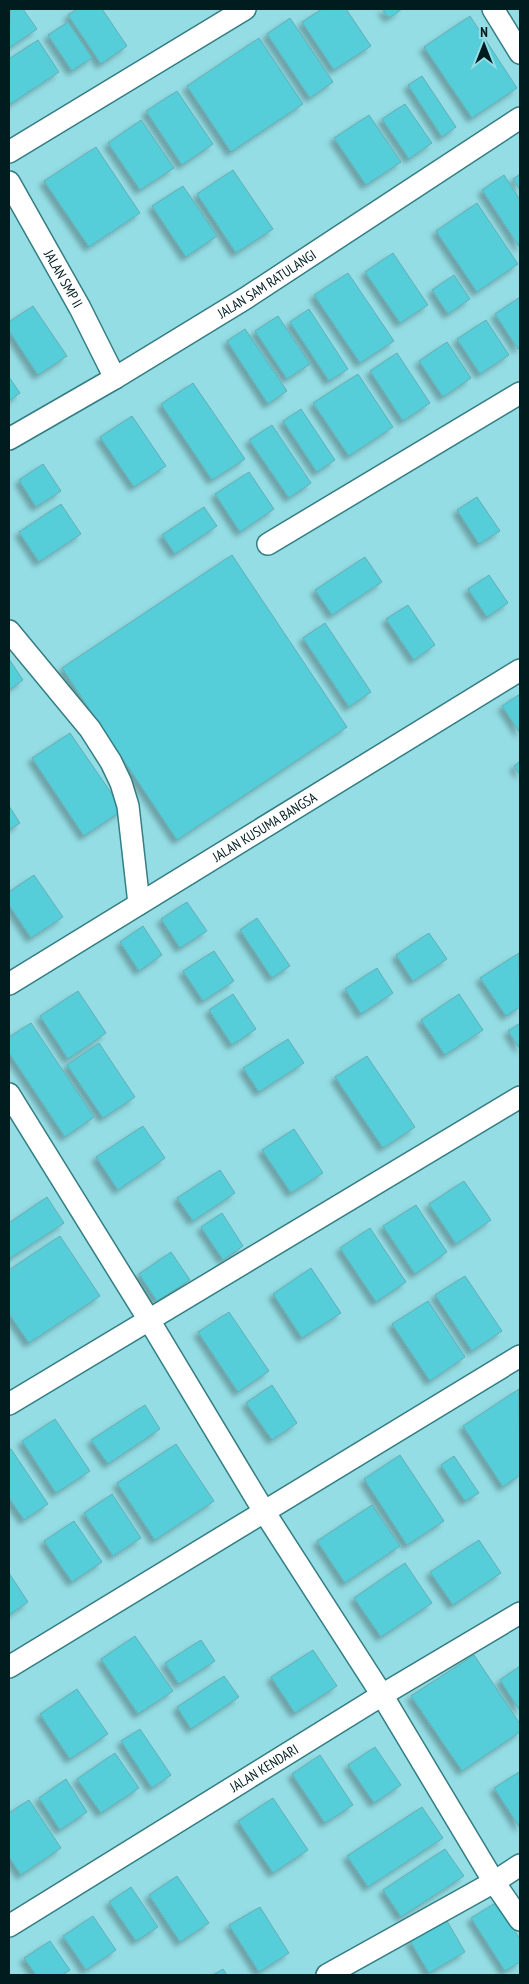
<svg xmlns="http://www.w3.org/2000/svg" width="529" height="1984" font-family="'PT Sans Narrow',sans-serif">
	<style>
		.building { fill: #54ced9; stroke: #65adb4; filter: url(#shadow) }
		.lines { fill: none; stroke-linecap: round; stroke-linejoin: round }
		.minor-casing { stroke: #337d83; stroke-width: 24 }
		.minor { stroke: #fff; stroke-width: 21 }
		.labels { text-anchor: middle; stroke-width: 4.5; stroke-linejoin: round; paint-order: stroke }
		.street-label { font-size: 14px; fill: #001c1f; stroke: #94dde4 }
	</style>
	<defs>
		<filter id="shadow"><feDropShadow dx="-4.5" dy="4.5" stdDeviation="2.5" flood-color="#0004"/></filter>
	</defs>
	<rect width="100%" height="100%" fill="#94dde4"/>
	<path class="building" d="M10,9H23L37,29L9,48Z
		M77,9H102L127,46L101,64L68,15Z
		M322,9H346L371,46L334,70L302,22Z
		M382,9H402L389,18Z
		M470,16L517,88L472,118L424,47Z
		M290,18L333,82L310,98L267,34Z
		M68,22L92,58L72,71L48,35Z
		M259,38L303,104L231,152L187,86Z
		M38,40L59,72L9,105V59Z
		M422,76L456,127L442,137L408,85Z
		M177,91L213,144L182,165L146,111Z
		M405,104L432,143L409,159L382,119Z
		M369,115L401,162L366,185L334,138Z
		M141,120L174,168L140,190L108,143Z
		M96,147L140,213L89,247L44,181Z
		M233,170L273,229L236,253L197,194Z
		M520,174V190L513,179Z
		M504,175L520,200V248L482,190Z
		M183,186L217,236L186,257L152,206Z
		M477,203L518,264L477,292L436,231Z
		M393,253L428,305L400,323L365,272Z
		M348,273L394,341L360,363L314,295Z
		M454,275L470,299L448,314L432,290Z
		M520,297V347L518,349L495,314Z
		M33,306L67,356L38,375L9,331V322Z
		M309,309L348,369L329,381L290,322Z
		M278,316L310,364L287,379L255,331Z
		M486,320L509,355L480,374L457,339Z
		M245,329L287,391L268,404L227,341Z
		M447,342L471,378L443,397L419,361Z
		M397,353L430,403L403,421L370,371Z
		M358,374L393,427L349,456L313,403Z
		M9,377L20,393L9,401Z
		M193,383L245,459L212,480L161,404Z
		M301,409L335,460L317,472L283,421Z
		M132,416L166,466L134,487L100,437Z
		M272,425L311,483L289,498L249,440Z
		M43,464L61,491L36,507L19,480Z
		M249,472L274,509L240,532L215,494Z
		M477,497L500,531L479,544L457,510Z
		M61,504L81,534L39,562L19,532Z
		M204,507L217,526L175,554L162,535Z
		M232,555L347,727L177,840L62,668Z
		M365,557L382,582L332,615L315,590Z
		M489,575L508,603L487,617L468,589Z
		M408,605L435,645L414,660L386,619Z
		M325,623L371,692L349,707L303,638Z
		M9,659L23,680L9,690Z
		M520,694V733L502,706Z
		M70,733L123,810L84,836L32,758Z
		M520,761V775L514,766Z
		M9,806L20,823L9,830Z
		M34,875L63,917L31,938L9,905V892Z
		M187,902L207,931L180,948L161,919Z
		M257,918L290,966L272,978L240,930Z
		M143,926L162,955L139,971L120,942Z
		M429,933L447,959L413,981L396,955Z
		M214,951L234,981L203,1001L183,971Z
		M519,953L520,1007L506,1016L480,978Z
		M377,968L393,993L361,1014L345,989Z
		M78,991L106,1033L68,1059L40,1016Z
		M233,994L256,1029L232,1045L209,1010Z
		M459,994L483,1030L445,1055L421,1020Z
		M31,1023L94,1117L65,1137L9,1053V1037Z
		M520,1023V1049L508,1031Z
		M288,1039L304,1063L259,1092L243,1068Z
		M99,1043L135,1097L103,1118L67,1065Z
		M367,1056L415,1127L383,1148L335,1077Z
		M143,1126L165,1158L118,1190L96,1157Z
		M294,1129L323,1173L291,1193L262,1150Z
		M220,1170L235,1193L193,1221L177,1198Z
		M464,1181L491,1220L456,1244L429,1204Z
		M47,1197L64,1223L9,1259V1223Z
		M416,1205L447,1252L415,1274L383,1226Z
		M222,1213L243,1246L223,1260L201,1227Z
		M370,1228L406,1282L376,1302L340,1248Z
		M60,1236L100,1296L29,1343L9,1314V1270Z
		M171,1252L190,1280L157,1301L139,1274Z
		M311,1268L341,1313L302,1338L273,1294Z
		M465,1276L502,1331L472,1351L435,1295Z
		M428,1301L465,1357L430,1381L392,1324Z
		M229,1312L269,1371L238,1392L198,1332Z
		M272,1385L297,1423L272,1440L246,1403Z
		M519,1389L520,1475L503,1487L463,1426Z
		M145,1405L160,1429L108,1464L91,1440Z
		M55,1419L90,1471L56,1493L22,1441Z
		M176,1444L214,1501L155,1540L117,1483Z
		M11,1449L48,1504L24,1520L9,1498V1450Z
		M400,1455L444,1521L407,1545L364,1479Z
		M454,1456L479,1493L465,1501L441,1465Z
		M112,1494L141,1538L113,1556L84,1513Z
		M372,1505L400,1546L345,1583L317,1541Z
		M74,1521L102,1562L72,1582L44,1541Z
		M479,1540L501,1573L453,1605L430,1572Z
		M405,1563L432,1603L381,1637L354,1598Z
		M9,1573L28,1602L9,1615Z
		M135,1636L173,1691L138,1714L101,1659Z
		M201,1640L215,1661L179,1684L165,1663Z
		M313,1650L337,1686L295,1713L271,1677Z
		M474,1655L520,1724V1732L462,1771L411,1696Z
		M520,1666V1711L500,1680Z
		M224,1676L239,1697L191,1729L177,1707Z
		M77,1689L108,1734L70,1759L40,1714Z
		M140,1729L171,1775L152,1788L121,1741Z
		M375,1747L401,1785L374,1803L348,1765Z
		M115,1753L139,1788L101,1813L77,1779Z
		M320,1755L353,1805L325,1823L292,1774Z
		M519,1772L520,1775V1828L494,1788Z
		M66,1779L87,1812L60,1830L39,1798Z
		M273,1798L308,1850L273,1873L238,1821Z
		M29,1800L61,1848L21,1875L9,1857V1813Z
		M422,1807L443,1838L368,1887L347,1856Z
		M445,1849L464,1876L401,1917L383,1890Z
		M177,1876L209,1923L180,1942L149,1895Z
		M131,1887L158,1927L136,1941L109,1902Z
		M497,1902L520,1939V1962L505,1971L471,1918Z
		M260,1907L289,1953L259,1972L229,1925Z
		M93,1916L116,1950L86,1970L63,1936Z
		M447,1921L465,1952L429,1973L410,1941Z
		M50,1941L70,1970L62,1975H36L24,1958Z
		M223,1969L227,1975H213Z"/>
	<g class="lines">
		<g class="minor-casing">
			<g id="minor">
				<path d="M493,9L520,53"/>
				<path d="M9,152L245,9"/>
				<path id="s1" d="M9,182L80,308L115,378"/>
				<path id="s2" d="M9,439L115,378L246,298L520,118"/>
				<path d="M268,544L520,393"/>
				<path d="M9,631L90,729L111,762L121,783L128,806L139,904"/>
				<path id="s3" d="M9,984L520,670"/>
				<path d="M9,1094L149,1320L265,1513L382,1695L494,1882L520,1920"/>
				<path d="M9,1404L520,1097"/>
				<path d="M9,1667L520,1356"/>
				<path id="s4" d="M9,1926L382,1695L520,1613"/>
				<path d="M327,1975L494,1882L520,1865"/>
			</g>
		</g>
		<use href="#minor" class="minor"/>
	</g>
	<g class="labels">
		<g class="street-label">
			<text dy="5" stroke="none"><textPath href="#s1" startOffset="111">JALAN SMP II</textPath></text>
			<text dy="5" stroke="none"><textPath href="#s2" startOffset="301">JALAN SAM RATULANGI</textPath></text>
			<text dy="5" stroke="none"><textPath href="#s3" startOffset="300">JALAN KUSUMA BANGSA</textPath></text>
			<text dy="5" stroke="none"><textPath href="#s4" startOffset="300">JALAN KENDARI</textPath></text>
		</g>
	</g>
	<rect width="529" height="1984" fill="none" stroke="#001c1f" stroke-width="20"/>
	<g transform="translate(484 45)" stroke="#94dde4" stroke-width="4" paint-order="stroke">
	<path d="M0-4L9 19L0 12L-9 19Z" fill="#001c1f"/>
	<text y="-8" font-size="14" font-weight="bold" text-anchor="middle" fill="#001c1f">N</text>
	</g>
</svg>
